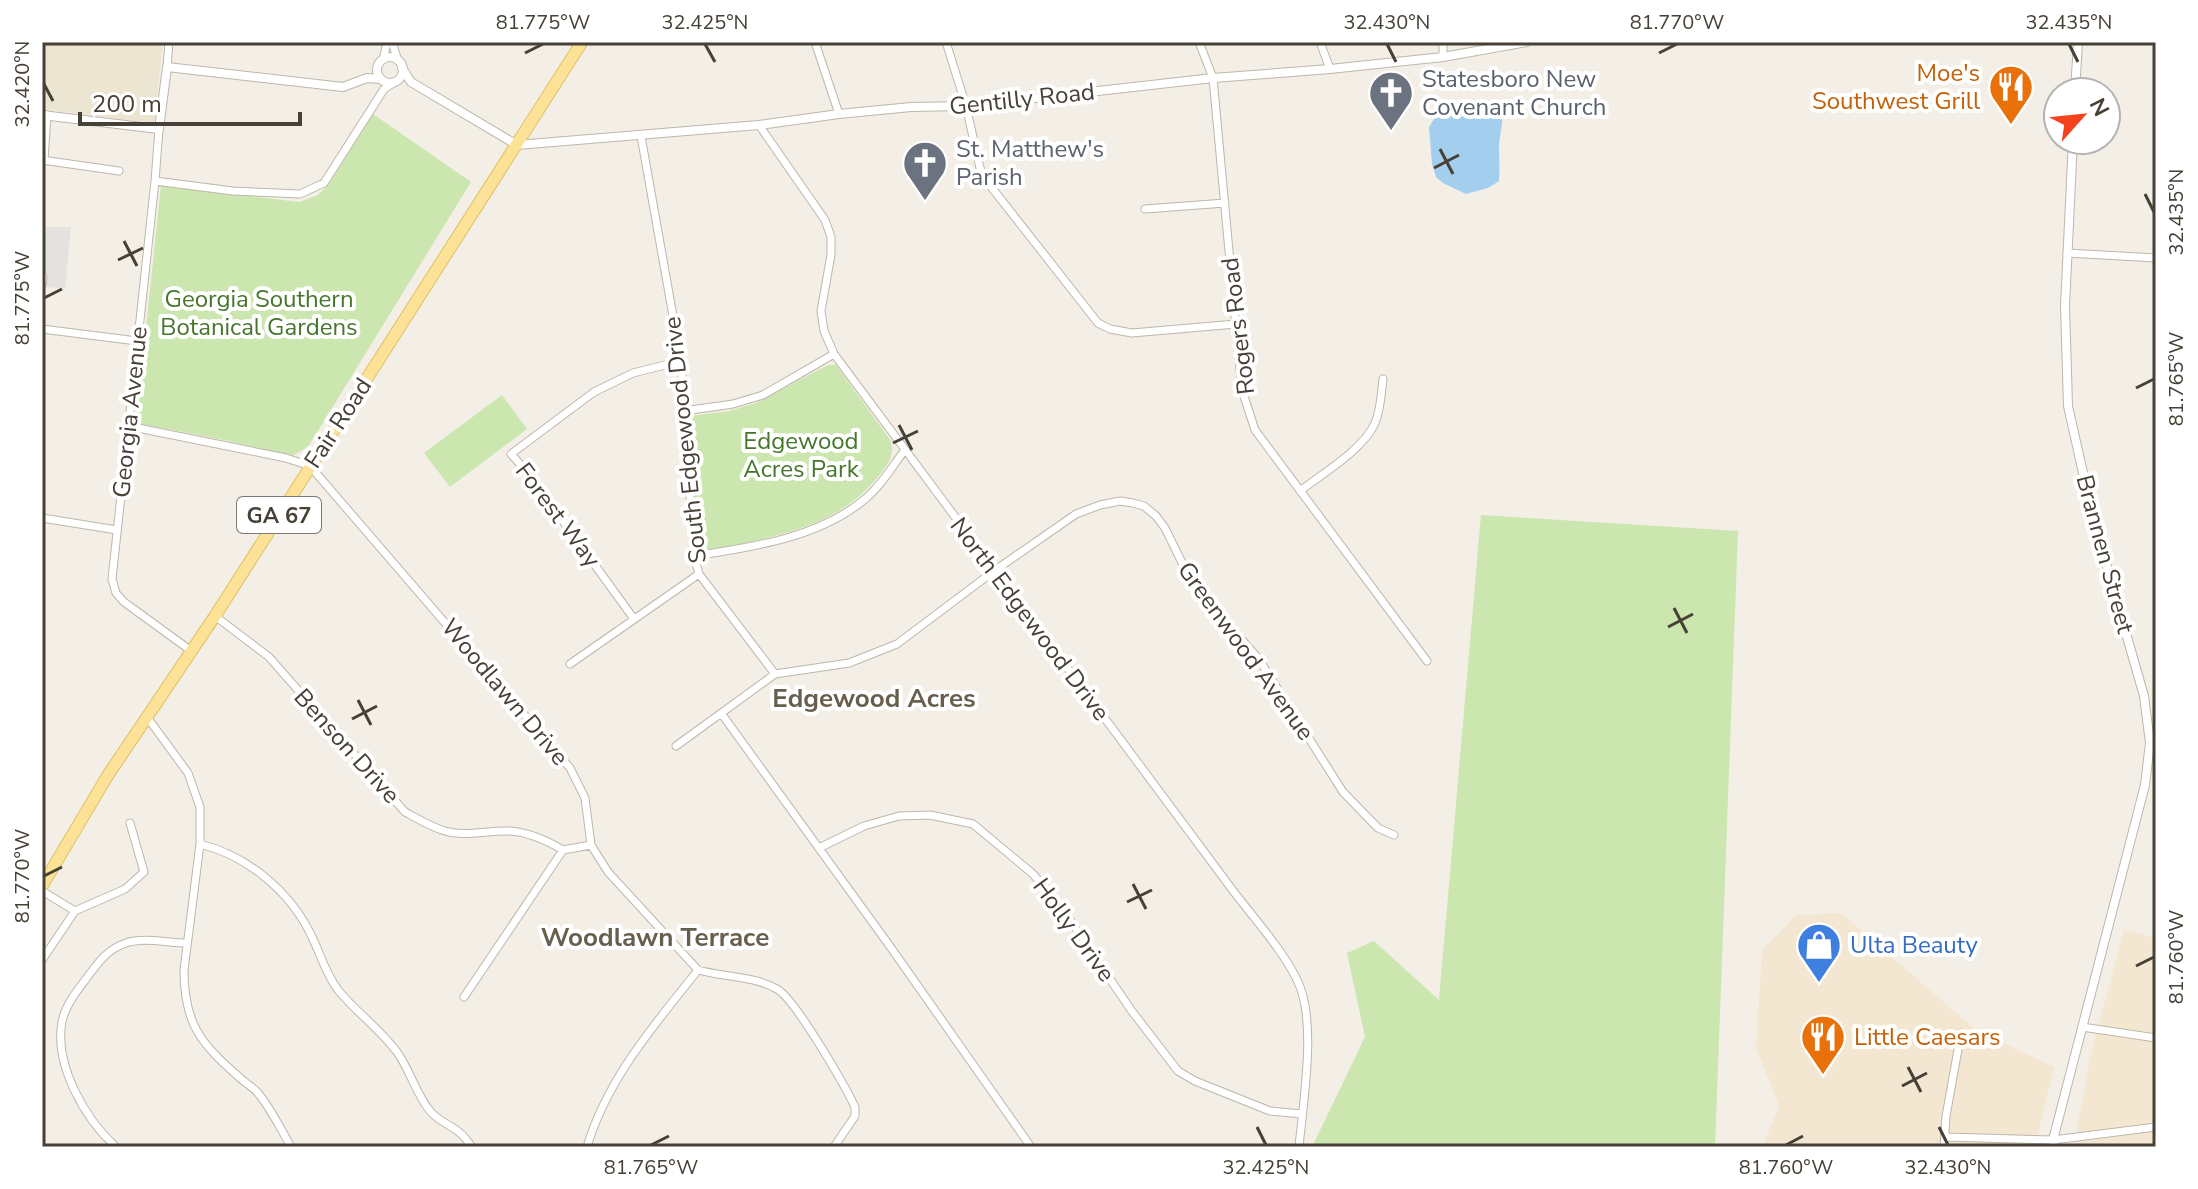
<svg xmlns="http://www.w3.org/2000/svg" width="2198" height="1189" font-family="'Nunito Sans',sans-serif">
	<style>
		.commercial { fill: #f4e7d2 }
		.education { fill: #ece5d1 }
		.green { fill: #cce6b0 }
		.parking { fill: #e4e2de }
		.water { fill: #a4ceee }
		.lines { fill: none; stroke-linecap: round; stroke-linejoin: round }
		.minor-casing { stroke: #beb7a9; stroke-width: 9 }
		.tertiary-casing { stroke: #beb7a9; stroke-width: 10 }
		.primary-casing { stroke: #e0c067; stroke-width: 13 }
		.minor { stroke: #fff; stroke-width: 7 }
		.tertiary { stroke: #fff; stroke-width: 8 }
		.primary { stroke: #fbe297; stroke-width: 11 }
		.ticks { fill: none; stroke: #464036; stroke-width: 3 }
		.labels { text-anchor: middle; stroke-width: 8; stroke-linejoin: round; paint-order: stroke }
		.shield { fill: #fff; stroke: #7e7972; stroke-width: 2 }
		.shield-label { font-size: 22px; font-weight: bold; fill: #464036 }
		.food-label { font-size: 24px; fill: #c56008; stroke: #fff; text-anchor: end }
		.worship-label { font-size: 24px; fill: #5b616d; stroke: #fff; text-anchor: start }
		.street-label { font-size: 24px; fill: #464036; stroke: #fff }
		.park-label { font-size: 24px; fill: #45762b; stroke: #fff }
		.shop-label { font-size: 24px; fill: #366cbe; stroke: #fff; text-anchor: start }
		.neighbourhood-label { font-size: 26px; font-weight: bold; fill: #685e4d; stroke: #fff }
		.neatline { fill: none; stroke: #464036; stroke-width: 3 }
		.ticks-label { font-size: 20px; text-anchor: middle; fill: #464036 }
	</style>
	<rect width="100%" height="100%" fill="#f3efe7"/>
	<path class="commercial" d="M1841,913L1975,1029L2054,1067L2035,1147H1762L1779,1106L1756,1048L1762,950L1796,915Z
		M2124,930L2156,938V1147H2074L2089,1061Z"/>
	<path class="education" d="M42,42H163L154,123L42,109Z"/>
	<path class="green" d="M373,114L471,182L308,447L292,456L229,441L136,423L161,185L299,202L318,195L329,184Z
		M828,365H836L891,441C895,457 887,466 876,479C835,529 767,538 707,551L700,550L697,543L690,416L729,411L756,403Z
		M502,395L527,429L450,487L424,453Z
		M1481,515L1738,531L1715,1147H1312L1365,1037L1347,953L1374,941L1439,1000Z"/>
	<path class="parking" d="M42,227H71L65,289L42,286Z"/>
	<path class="water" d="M1484,99L1497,104C1507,119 1499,132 1499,148C1499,159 1500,170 1499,181L1488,188L1466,194L1443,183L1436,177L1432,164L1429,127L1443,105L1463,100Z"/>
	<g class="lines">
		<g class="minor-casing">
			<path id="minor" d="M392,42L398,61
				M815,42L839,114
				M946,42L966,106L980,168L992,188L1098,323L1110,329L1132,333L1236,324
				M1199,42L1213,78L1240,370L1243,393L1255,430L1427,661
				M1320,42L1330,69
				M1443,57V42
				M383,60L387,42
				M167,67L169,42
				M759,125L825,220L831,237V255L821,311L824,331L834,354L1234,892C1254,918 1285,953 1298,982C1317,1022 1303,1103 1299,1147
				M159,129L155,181L112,579L116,593L124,602L190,650
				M641,136L681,361L694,556L699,574L775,674
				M42,160L119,171
				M44,160L47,115
				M155,181L233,191L300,194L324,183L384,89L395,82
				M1145,209L1225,203
				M2067,253L2156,258
				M42,285L43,277
				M42,329L137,341
				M684,411L733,404L763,395L834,354
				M128,426L286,458L310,466L570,768L585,798L591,845L608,872L698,970
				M1300,491C1323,473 1363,450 1375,423C1381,409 1381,394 1383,379
				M42,518L117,530
				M694,556C752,547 819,538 865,499C881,486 892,467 904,451
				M215,616L269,657L405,812C418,819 431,827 445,831C466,837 488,830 509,831C529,832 546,840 563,850L591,845
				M634,619L528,473L511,454L594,392L633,373L681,361
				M570,664L699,574
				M721,713L889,945L1031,1147
				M147,717L188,773L200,807V844L184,970C184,1023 200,1043 239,1077C245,1083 253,1087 258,1093C271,1109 281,1129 291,1147
				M676,746L775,674L849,663L897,644L994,571L1076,514L1100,505L1120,501L1133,503L1144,506L1156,516L1165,528L1188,575L1203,596L1258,658L1343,792L1378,828L1394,835
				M200,844C245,855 286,888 308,929C319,949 324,971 338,990C356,1012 380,1029 397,1052C410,1070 416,1094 430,1111C438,1121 451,1125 460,1133C465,1137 468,1142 472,1147
				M819,848L864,826L899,816L930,815L973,824L1033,874L1064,911L1131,1010L1178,1071L1195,1081L1270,1111L1302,1114
				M42,891L75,911
				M75,911L125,889L144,872L130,823
				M42,960L75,911
				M464,997L563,850
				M2082,1027L2156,1038
				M1945,1137L2053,1140L2156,1127
				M116,1147C85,1119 54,1065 62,1022C65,1006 76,992 86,979C97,964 107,949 126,943C144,937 167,943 187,943
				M587,1147C607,1079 655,1024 698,970C723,977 754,976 777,989C795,999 844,1084 855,1107V1116L834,1147
				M1944,1147L1946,1116L1961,1033"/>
		</g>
		<g class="tertiary-casing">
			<path id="tertiary" d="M377 70a13 13 0 1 1 26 0a13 13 0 1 1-26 0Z
				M402,68L411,82L517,145L759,125L839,114L911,107L966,106L1213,78L1330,69L1443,57L1527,42
				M2075,92L2078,42
				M42,115L159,129L167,67L343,87L367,78L381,79
				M2054,1147L2053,1140L2145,785L2150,743L2144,696L2094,522L2068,406L2065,306L2073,140"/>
		</g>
		<g class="primary-casing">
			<path id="primary" d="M42,886L108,775L215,616L582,42"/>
		</g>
		<use href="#minor" class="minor"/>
		<use href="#tertiary" class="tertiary"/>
		<use href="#primary" class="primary"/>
	</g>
	<path class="ticks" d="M705,44L715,62M1387,44L1396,62M2069,44L2078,62M525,53L543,44M1659,53L1677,44M44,84L53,101M1440,149L1453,174M1434,168L1459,155M2145,194L2154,212M124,241L137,266M118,260L143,248M44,298L62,289M2136,388L2154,379M899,425L912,450M893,443L918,431M1674,608L1687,633M1668,627L1693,614M358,700L371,725M352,719L377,706M44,876L62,867M1133,884L1146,909M1127,902L1152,890M2136,966L2154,957M1908,1067L1921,1092M1902,1086L1927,1073M1257,1127L1266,1145M1939,1127L1948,1145M651,1145L669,1136M1786,1145L1803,1136"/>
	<defs>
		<g id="restaurant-pin" transform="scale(2.3)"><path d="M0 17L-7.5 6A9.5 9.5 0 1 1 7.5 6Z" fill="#e8710a" stroke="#fff"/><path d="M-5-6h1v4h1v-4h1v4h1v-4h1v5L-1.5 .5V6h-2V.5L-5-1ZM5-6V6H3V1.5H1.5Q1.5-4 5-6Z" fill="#fff"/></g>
		<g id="church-pin" transform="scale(2.3)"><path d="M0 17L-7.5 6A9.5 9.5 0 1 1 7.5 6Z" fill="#6b7280" stroke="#fff"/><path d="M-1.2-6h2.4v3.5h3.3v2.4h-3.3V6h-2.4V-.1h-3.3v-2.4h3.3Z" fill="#fff"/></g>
		<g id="shop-pin" transform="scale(2.3)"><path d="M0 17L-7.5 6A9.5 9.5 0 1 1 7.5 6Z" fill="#3f7fe0" stroke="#fff"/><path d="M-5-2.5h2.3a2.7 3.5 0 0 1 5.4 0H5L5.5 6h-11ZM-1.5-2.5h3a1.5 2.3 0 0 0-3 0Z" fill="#fff"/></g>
	</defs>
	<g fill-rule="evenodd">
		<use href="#restaurant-pin" x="2011" y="87"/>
		<use href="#church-pin" x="1391" y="93"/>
		<use href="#church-pin" x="925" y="163"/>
		<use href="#shop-pin" x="1819" y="945"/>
		<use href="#restaurant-pin" x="1823" y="1037"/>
	</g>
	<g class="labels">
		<rect class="shield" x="237" y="497" width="84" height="36" rx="6"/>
		<g class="shield-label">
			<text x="279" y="523">GA 67</text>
		</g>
		<g class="food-label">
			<text x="1980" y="81">Moe's<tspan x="1980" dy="28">Southwest Grill</tspan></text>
			<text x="1854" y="1045" text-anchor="start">Little Caesars</text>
		</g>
		<g class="worship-label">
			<text x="1422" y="87">Statesboro New<tspan x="1422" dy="28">Covenant Church</tspan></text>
			<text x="956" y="157">St. Matthew's<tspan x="956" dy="28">Parish</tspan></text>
		</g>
		<g class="street-label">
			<text transform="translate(1022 99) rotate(-6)" y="8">Gentilly Road</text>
			<text transform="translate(1238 326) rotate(-97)" y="8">Rogers Road</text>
			<text transform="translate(130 412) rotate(-84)" y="8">Georgia Avenue</text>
			<text transform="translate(338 423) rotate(-57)" y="8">Fair Road</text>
			<text transform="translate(685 440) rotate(-96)" y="8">South Edgewood Drive</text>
			<text transform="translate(558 515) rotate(53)" y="8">Forest Way</text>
			<text transform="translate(2105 554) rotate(75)" y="8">Brannen Street</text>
			<text transform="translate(1030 619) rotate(53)" y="8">North Edgewood Drive</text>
			<text transform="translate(1246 651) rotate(54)" y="8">Greenwood Avenue</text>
			<text transform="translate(505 692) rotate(50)" y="8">Woodlawn Drive</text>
			<text transform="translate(347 746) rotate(48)" y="8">Benson Drive</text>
			<text transform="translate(1074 930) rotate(54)" y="8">Holly Drive</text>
		</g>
		<g class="park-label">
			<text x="259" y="307">Georgia Southern<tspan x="259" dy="28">Botanical Gardens</tspan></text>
			<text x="801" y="449">Edgewood<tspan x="801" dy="28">Acres Park</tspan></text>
		</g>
		<g class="shop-label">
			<text x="1850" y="953">Ulta Beauty</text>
		</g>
		<g class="neighbourhood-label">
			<text x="874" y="707">Edgewood Acres</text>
			<text x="655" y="946">Woodlawn Terrace</text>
		</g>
	</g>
	<rect width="2198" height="1189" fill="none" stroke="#ffffff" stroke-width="88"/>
	<g transform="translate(2082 116) rotate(63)"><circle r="38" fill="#ffffff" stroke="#b5b3af" stroke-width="2"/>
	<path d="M0-6L14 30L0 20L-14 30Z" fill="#f4431c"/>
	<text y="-12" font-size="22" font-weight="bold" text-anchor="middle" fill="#464036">N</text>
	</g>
	<path d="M80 112v12h220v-12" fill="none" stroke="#464036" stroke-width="4"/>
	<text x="92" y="112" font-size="24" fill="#464036" stroke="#ffffff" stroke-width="6" paint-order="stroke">200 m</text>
	<rect x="44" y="44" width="2110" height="1101" class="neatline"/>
	<g class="ticks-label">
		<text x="543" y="29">81.775°W</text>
		<text x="705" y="29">32.425°N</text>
		<text x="1387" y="29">32.430°N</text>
		<text x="1677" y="29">81.770°W</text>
		<text x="2069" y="29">32.435°N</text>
		<text transform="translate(22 84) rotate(-90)" y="7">32.420°N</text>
		<text transform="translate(2176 212) rotate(-90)" y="7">32.435°N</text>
		<text transform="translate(22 298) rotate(-90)" y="7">81.775°W</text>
		<text transform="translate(2176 379) rotate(-90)" y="7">81.765°W</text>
		<text transform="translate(22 876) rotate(-90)" y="7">81.770°W</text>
		<text transform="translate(2176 957) rotate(-90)" y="7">81.760°W</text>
		<text x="651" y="1174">81.765°W</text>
		<text x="1266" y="1174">32.425°N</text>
		<text x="1786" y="1174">81.760°W</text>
		<text x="1948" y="1174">32.430°N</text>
	</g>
</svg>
